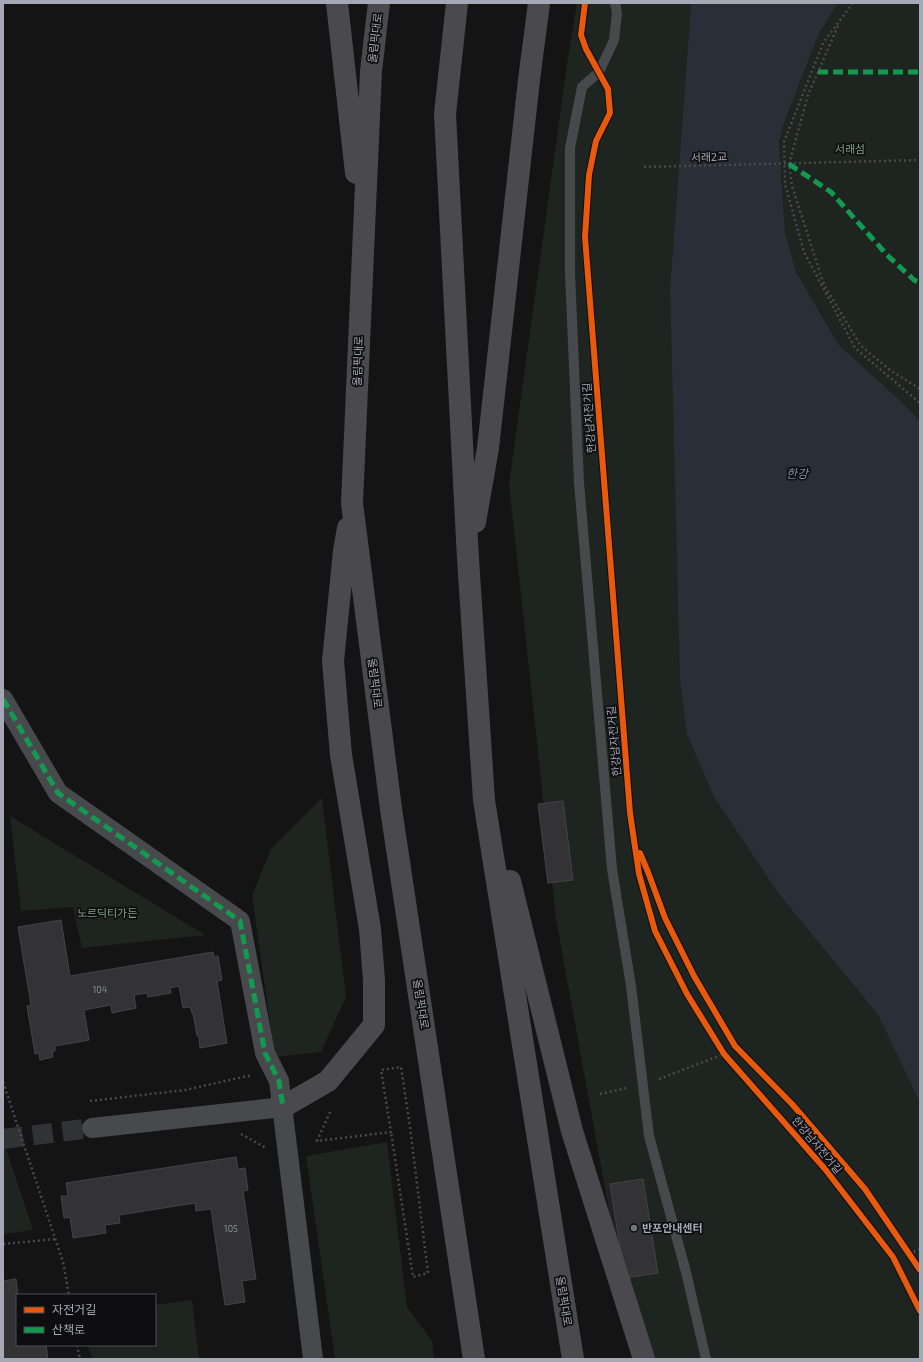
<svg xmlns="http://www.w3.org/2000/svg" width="923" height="1362" font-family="'Exo 2','Noto Sans KR',sans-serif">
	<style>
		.green { fill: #1e241f }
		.water { fill: #292f37 }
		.building { fill: #333335; stroke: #434448 }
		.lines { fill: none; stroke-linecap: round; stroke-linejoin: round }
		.street-tunnel { stroke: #313234; stroke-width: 20; stroke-dasharray: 20 10; stroke-linecap: butt }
		.path { stroke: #4a4a4e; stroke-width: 2.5; stroke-dasharray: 2 3; stroke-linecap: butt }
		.lane { stroke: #48494d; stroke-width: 10 }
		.street { stroke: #48494d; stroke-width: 20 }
		.highway { stroke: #4a4a4e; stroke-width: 22 }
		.quiet { stroke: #139951; stroke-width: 5; stroke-dasharray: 10 5; stroke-linecap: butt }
		.cycleway-casing { stroke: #0e0e10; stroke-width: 8 }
		.cycleway { stroke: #e8590c; stroke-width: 6 }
		.poi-dot { fill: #72747d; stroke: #0e0e10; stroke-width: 1.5 }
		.labels { text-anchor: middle; stroke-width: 3.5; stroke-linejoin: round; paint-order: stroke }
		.number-label { font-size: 9px; fill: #888b95 }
		.street-label { font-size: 11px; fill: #a5a8b5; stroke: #0e0e10 }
		.park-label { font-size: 11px; fill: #7ca082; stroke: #0e0e10 }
		.poi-label { font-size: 11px; font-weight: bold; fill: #a5a8b5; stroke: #0e0e10; text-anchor: start }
		.water-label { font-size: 12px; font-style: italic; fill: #7c91b0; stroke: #0e0e10 }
	</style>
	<rect width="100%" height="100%" fill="#141414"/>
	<path class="green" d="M577,3H691L670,287L687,735L714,797L778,893L878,1015L920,1103V1359H636L556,919L509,484L567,64Z
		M838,3H920V421L903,403L839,345L796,272L785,231L779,142L785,120L819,34Z
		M322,798L346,997L321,1052L275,1057L252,896L271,849Z
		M10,816L205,935L82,948L73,907L21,911Z
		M3,1140L33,1230L3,1234Z
		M387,1142L407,1307L432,1341L434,1359H335L306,1156Z
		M192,1300L199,1359H93L87,1345H155V1305Z"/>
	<path class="water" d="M691,3H838L819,34L785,120L779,142L785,231L796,272L839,345L903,403L920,421V1103L878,1015L778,893L714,797L687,735L680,678L670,287Z"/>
	<path class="building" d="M563,801L573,880L548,883L538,804Z
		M61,920L70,976L213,952L214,957L218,956L222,980L217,981L227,1043L200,1048L199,1036H197L193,1013H192L190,1007L183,1008L179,986L170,988L171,993L148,997L147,993L134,995L136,1008L112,1013L111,1005L84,1010L89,1040L55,1046V1051H52L53,1057L40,1060L39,1053L35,1054L27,1006L31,1005L18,927Z
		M236,1157L238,1169L245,1168L248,1190L243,1191L256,1279L242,1281L245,1302L225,1305L211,1209L196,1211L195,1203L119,1215L120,1223L105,1225L106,1233L73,1238L70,1217L64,1218L61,1196H68L66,1183Z
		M643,1179L658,1273L625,1278L610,1184Z
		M16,1279L18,1295H17V1345H46L48,1359H3V1281Z"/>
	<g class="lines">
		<path class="street-tunnel" d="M3,1139L92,1128"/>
		<path class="path" d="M853,3L823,43L784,142L785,184L804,252L855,348L920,403
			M838,26L808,95L789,164L792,186L824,285L861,346L890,370L920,389
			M644,167L920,160
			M659,1079L724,1054
			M3,1082L63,1262L69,1295
			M600,1094L627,1088
			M90,1101L185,1090L252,1075
			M330,1112L317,1141L391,1132L381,1070L401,1067L410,1127L428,1273L413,1277L391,1132
			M241,1134L266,1148
			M3,1244L56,1239
			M909,1254L920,1249
			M77,1345L80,1359"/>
		<path class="lane" d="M615,3L617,13L614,40L599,72L582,87L570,148V273L579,483L612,869L631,986L649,1136L686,1272L706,1359"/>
		<path class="street" d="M3,699L58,793L240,921L265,1053L279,1081L313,1359
			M92,1128L283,1107"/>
		<path class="highway" d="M337,3L356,173
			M379,3L371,71L352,503L391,809L474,1359
			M457,3L445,114L468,559L484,800L573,1359
			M475,522L488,448L529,80L539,3
			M510,881L572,1131L644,1359
			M283,1107L328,1081L374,1025V980L370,929L341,755L333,661L344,551L348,528"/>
		<path class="quiet" d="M818,72H920
			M789,164L831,192L887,255L914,280L920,283
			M3,699L58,793L240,921L265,1053L279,1081L283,1107"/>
		<g class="cycleway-casing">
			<path id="cycleway" d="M585,3L581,35L586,49L608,89L610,113L596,141L589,175L585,237L630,813L639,874L655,931L687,994L724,1054L825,1169L893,1257L920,1311
				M640,853L648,872L665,918L694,976L735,1046L792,1104L865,1189L920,1270"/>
		</g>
		<use href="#cycleway" class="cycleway"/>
	</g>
	<circle class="poi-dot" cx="634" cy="1228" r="4"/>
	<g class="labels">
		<g class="number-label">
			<text x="100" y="993">104</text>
			<text x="231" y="1232">105</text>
		</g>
		<g class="street-label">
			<text transform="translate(375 38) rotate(-83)" y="4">올림픽대로</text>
			<text transform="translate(709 157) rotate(-2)" y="4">서래2교</text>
			<text transform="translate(358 361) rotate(-88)" y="4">올림픽대로</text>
			<text transform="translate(589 418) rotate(-94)" y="4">한강남자전거길</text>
			<text transform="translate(375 683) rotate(83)" y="4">올림픽대로</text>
			<text transform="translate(614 741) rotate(-95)" y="4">한강남자전거길</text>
			<text transform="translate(421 1004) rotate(81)" y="4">올림픽대로</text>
			<text transform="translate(817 1145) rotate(50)" y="4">한강남자전거길</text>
			<text transform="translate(564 1301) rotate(81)" y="4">올림픽대로</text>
		</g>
		<g class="park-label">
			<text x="850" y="153">서래섬</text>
			<text x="107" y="917">노르딕티가든</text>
		</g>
		<g class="poi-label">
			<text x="642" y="1232">반포안내센터</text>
		</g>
		<g class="water-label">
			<text x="797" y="478">한강</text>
		</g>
	</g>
	<rect width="923" height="1362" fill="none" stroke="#a5a8b5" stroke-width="8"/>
	<rect x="16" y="1294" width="140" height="52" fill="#0e0e10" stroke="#4a4c52"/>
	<rect x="24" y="1307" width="20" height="6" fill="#e8590c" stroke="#4a4c52"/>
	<text x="52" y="1314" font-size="12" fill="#a5a8b5">자전거길</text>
	<rect x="24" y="1327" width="20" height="6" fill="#139951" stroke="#4a4c52"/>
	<text x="52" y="1334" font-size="12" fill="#a5a8b5">산책로</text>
</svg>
